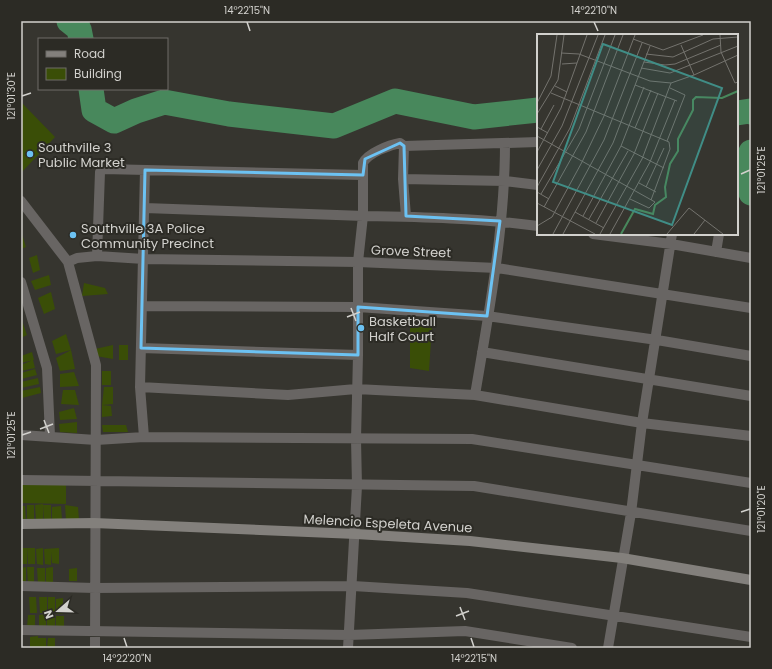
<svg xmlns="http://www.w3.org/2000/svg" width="772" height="669" font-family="Poppins,sans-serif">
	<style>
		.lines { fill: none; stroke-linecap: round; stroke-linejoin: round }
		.river { stroke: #48885c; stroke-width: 25 }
		.building { fill: #3a4e07 }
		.street { stroke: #686563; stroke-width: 10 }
		.secondary { stroke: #83807c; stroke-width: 10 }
		.marked { fill: none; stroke: #6cc2f3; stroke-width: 3; stroke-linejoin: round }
		.ticks { fill: none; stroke: #d2d1cd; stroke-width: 1.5 }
		.poi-dot { fill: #6cc2f3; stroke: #2c2b25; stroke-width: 1.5 }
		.labels { text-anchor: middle; stroke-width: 4; stroke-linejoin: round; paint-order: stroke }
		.poi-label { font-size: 13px; fill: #d2d1cd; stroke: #2c2b25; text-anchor: start }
		.street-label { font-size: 13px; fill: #d2d1cd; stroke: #2c2b25 }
		.inset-river { fill: none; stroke: #48885c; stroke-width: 2 }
		.inset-road { fill: none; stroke: #74736e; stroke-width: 1 }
		.view { fill: #408d86; fill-opacity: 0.15; stroke: #408d86; stroke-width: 2 }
		.inset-edge { fill: none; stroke: #d2d1cd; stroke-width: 2 }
		.neatline { fill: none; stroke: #d2d1cd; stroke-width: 1.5 }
		.ticks-label { font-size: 10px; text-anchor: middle; fill: #d2d1cd }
	</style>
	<rect width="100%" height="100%" fill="#36352f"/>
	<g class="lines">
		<path class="river" d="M69,21L79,29L81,39
			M91,89L94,110L114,121L136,111L164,102L229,114L334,126L395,101L474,117L538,110
			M737,113L750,111L751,112
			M751,152L747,182L751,193"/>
	</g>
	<path class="building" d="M21,102L55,137L21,173Z
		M21,231L26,247L21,249Z
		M37,255L40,270L33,273L29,258Z
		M49,275L51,285L35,290L31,281Z
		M84,283L105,288L108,294L82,296Z
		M51,292L55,309L44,314L38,298Z
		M21,318L27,335L21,338Z
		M410,325H432L429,371L410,368Z
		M66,334L71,350L56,354L52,341Z
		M113,345V359L96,356L95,349Z
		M119,345H128V360H119Z
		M71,350L75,369L60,371L56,358Z
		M32,352L34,360L21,363V356Z
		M33,360L35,368L21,371V365Z
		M35,369L37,375L21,379V373Z
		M102,371H111V385H102Z
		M74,372L79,386L60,387V374Z
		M38,378L39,384L21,388V382Z
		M40,387L41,393L22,398L21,391Z
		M104,387H113V404L102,405L111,406L112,416L102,417V405Z
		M63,390H75L79,405L61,404Z
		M74,408L77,419L60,420L59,412Z
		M77,422V433L60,432L59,424Z
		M102,425H126L128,432H103Z
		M21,484H66V504L21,503Z
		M43,504V520H36L35,505Z
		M27,505H34V521H27Z
		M43,505H51V521H44Z
		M65,505L78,507L79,520H66Z
		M21,506H25L26,522H21Z
		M61,506L62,520H52V507Z
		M21,548H27V564H21Z
		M27,548H35V564H28Z
		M43,548V565L37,564L36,549Z
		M59,548V564L52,563L51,552V565L45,564L44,549Z
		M26,567V584L21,583V568Z
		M27,567H34V583H28Z
		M53,567V583H46V568Z
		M37,568H45V584H38Z
		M77,568V581H69V569Z
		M29,597H36L37,613H30Z
		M39,597H47V613H40Z
		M48,597H55V613H48Z
		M63,598V614H56V599Z
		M46,614V627H39V615Z
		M28,615H35V628H27Z
		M47,615H55V628H47Z
		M56,616H64V628L56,629Z
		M38,636V648H30V637Z
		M38,638H46V648H38Z
		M48,638H55V648H47Z"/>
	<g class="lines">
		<path class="street" d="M404,146L403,179L406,216
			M403,179L505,181L538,185
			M21,201L68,262L96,365L95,648
			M145,208C217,211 290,214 363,216C421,217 480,218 538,226
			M593,234L671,244L751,258
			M716,252L719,234
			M97,256L100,172L103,169L363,175
			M68,262L77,258L97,256L144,259L358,262L497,268L751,308
			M21,282L47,368L50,436
			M142,306L358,307L487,316L657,340L751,356
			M141,348L358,355
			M482,352L751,396
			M140,387L288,395L356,389L475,395L642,423L751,436
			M475,395C489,312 505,228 505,143
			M21,435L96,440L144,437L472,439L751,483
			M144,437L140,387L145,170
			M21,480L474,486L751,531
			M21,586L95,588L353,586L467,593L751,637
			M21,630L349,635L465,631L572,648
			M348,648L357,486L356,439L358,355V262L363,216V163C368,153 389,145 400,143L404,146L538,142
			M608,648L631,513L642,423L672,234"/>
		<path class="secondary" d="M21,524L94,523L356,534L470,541L622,558L751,580"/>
	</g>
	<path class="marked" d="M400,143L404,146L406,216L500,221L487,316L358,307V355L141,348L145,170L363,175L365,159Z"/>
	<path class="ticks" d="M247,22L250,31M594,22L598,31M22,96L31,93M741,174L750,170M351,308L356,321M347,317L360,312M44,420L49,433M40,429L53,424M22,435L31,432M741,512L750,509M460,607L465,620M456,616L469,611M124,638L127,647M471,638L474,647"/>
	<g class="poi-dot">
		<circle cx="30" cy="154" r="4"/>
		<circle cx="73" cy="235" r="4"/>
		<circle cx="361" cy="328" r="4"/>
	</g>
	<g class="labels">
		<g class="poi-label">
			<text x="38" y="152">Southville 3<tspan x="38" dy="15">Public Market</tspan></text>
			<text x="81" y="233">Southville 3A Police<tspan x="81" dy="15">Community Precinct</tspan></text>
			<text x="369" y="326">Basketball<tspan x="369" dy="15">Half Court</tspan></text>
		</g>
		<g class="street-label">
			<text transform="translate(411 251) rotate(2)" y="5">Grove Street</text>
			<text transform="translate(388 523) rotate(3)" y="5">Melencio Espeleta Avenue</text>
		</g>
	</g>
	<g transform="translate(537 34)">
		<rect width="201" height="201" fill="#36352f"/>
		<path class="inset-river" d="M84,200L98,175L116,180L118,171L129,163L128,153L133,130L141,117V105L156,76V66L159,63L185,64L201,57"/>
		<path class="inset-road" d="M183,1L184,18L198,49L201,48M96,5L126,16L166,1M144,11L157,41M24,19L42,20L113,47L134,49L157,41L201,21M109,20L136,23L176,5L201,3M107,28L128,31L138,30L184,11M25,30L40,29M104,34L133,39L201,12M98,51L140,67M18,52L30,58M14,59L132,108L133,115L114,166M0,69L14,42L20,1M0,80L21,46L27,1M0,93L11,99M98,94L114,56M4,95L17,71M0,102L118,168L112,174L93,165M130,107L148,61L133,54M84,112L127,134M0,118L24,74L50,1M0,136L25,92L61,1M102,149L119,158M0,153L33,94L68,1M109,153L127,114M0,158L12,165M4,160L42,95L78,1M0,169L58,200M7,173L49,98L86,1M38,178L67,194M46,182L84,112L107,53M52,185L91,117M59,189L97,120L121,59M0,192L15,183L45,128L67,82L98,1M16,200L67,106L105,9M26,200L76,109L113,12M63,200L105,125L134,49M73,200L113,128L138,66M130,200L152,174L186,200M157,200L168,186"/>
		<path class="view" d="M66,10L185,54L135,191L16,148Z"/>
		<rect width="201" height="201" class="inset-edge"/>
	</g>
	<rect width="772" height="669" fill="none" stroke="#2c2b25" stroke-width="44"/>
	<rect x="38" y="38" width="130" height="52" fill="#2c2b25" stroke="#6e6d68"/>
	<rect x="46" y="51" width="20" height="6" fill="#83807c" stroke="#6e6d68"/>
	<text x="74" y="58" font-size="12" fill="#d2d1cd">Road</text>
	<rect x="46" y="68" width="20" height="12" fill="#3a4e07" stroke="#6e6d68"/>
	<text x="74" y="78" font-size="12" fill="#d2d1cd">Building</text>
	<g transform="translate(58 611) rotate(250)" stroke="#2c2b25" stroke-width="3" paint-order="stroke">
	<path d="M0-3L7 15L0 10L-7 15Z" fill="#d2d1cd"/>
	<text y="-6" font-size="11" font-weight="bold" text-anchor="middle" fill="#d2d1cd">N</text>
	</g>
	<rect x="22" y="22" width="728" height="625" class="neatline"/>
	<g class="ticks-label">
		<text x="247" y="14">14°22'15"N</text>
		<text x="594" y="14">14°22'10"N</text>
		<text transform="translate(11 96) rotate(-90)" y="4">121°01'30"E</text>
		<text transform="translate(761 170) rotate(-90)" y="4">121°01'25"E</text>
		<text transform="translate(11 435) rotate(-90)" y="4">121°01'25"E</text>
		<text transform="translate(761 509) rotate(-90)" y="4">121°01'20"E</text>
		<text x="127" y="662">14°22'20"N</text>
		<text x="474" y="662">14°22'15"N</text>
	</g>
</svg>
